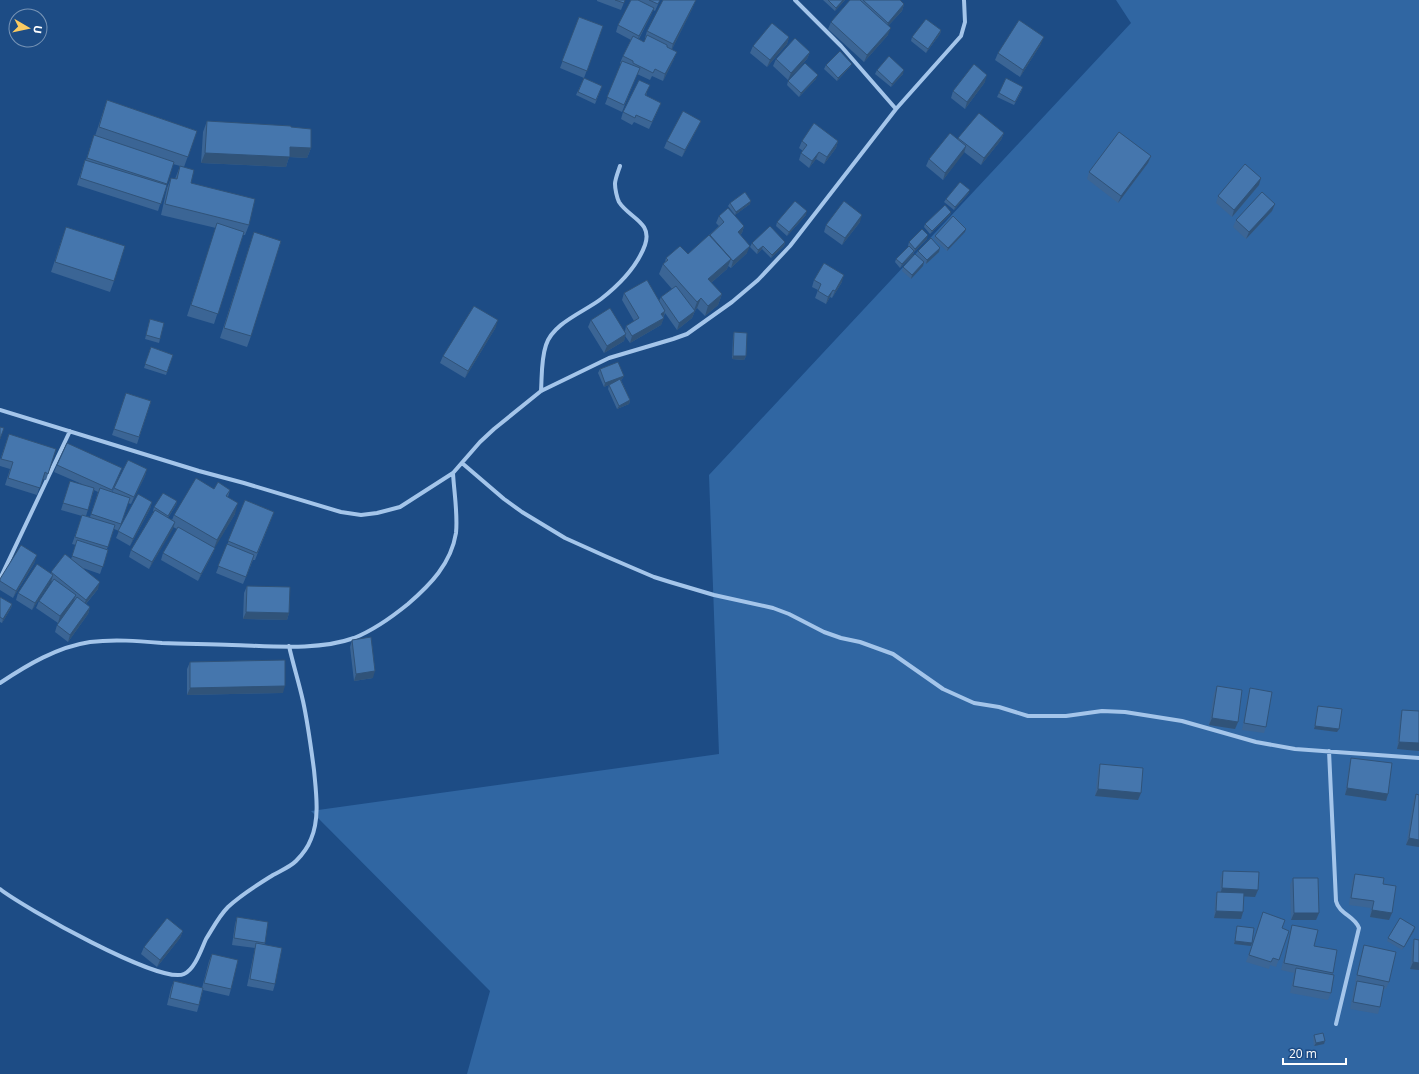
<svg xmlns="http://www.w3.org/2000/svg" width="1419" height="1074" font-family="'Open Sans',sans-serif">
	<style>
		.green { fill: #3066a2 }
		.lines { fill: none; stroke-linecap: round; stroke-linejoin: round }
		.minor { stroke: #a4c5ea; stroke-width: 4 }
		.wall { fill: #3b6595; fill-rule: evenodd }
		.shaded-wall { fill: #305379 }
		.building { fill: #4576ad; stroke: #305379 }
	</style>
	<rect width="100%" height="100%" fill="#1d4c85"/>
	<path class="green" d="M1116,0H1419V1074H467L490,991L311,811L719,754L709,475L1131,23Z"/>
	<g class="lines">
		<path class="minor" d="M795,0L841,46L896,109
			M541,391C542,376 541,360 546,345C553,323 584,312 601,299C619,285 637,267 645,245C653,222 629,218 619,202C617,198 615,189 615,184C615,179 618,172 620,166
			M0,410L199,471L244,483L341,512L361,515L377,513L400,507L453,473L480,442L494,429L541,391L609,358L673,339L687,334L732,302L758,280L790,246L896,109L961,36L965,22L964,0
			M462,463L504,499L522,512L565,538L605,556L654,577L670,582L714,595L773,608L789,614L824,632L841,638L860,642L893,654L943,689L974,703L999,707L1028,716H1066L1102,711L1125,712L1182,721L1256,742L1295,749L1419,758
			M0,579L70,431
			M0,683C27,665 57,647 90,642C114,639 138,641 162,643C185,644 209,644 232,645C270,646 318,651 354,638C374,630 392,617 408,604C430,585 451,564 456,533C458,514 454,492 453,473
			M1329,751L1336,901C1339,914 1355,916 1359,928L1336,1024
			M0,889C23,907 160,985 184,974C195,969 201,950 206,939C213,928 219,916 228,907C242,894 257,885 273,875C280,871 290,867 296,861C302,855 308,847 311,839C320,818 316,792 314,770C311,747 308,724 303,701C299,683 293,664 289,646"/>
	</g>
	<path class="wall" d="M597,0H625L621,10L597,1Z
		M630,0H660L655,11L653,10L651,15L639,39L644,42L646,38H645L647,31L693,7L672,49L674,59L663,81L652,76L650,80L637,74L622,112L605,104L621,64L620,63L623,56L631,40L616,32L618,25L631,0Z
		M823,0H845L835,11Z
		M850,0H900L904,4L902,11L888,26V35L864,62L828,29L831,22Z
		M579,17L603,26L584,78L560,68Z
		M941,30L940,34L926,53L911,41L912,37Z
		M789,37L787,44L767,67L750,53L753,46Z
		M1041,44L1020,77L995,60L998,53Z
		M810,52L807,59L788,80L773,66L776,59Z
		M852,64L850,67L837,81L824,69L826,65Z
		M877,70L903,74L891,87L875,74Z
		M584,78L602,86L595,104L576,95Z
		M816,79L799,97L787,85L788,81Z
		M985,82L965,109L951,98L953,91Z
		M1022,90L1014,105L997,97L999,93Z
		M647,92L646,96L658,110L649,129L634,122L632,125L621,119L623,112Z
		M107,100L197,131L184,167L173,164L158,211L77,185L83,166L85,160H86L94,135L95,136Z
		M207,121L291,127L311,148L307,158L289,157L286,167L201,163L203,132Z
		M698,127L682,157L664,148L667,141Z
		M1004,133L1001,140L981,165L964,152L943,180L926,166L929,159L958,140V138Z
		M802,141H838L836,148L824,164L816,159L809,168L799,160L801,153L803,151L799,148Z
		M1151,156L1148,163L1118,203L1087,179L1089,172Z
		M180,166L191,183L249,225L245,235H243L214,324L187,316L216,228L161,215L167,188L171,178L175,179Z
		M1259,185L1232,217L1216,203L1218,196Z
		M969,193L954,210L944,202L946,199Z
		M730,203L750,204L735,215L728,206Z
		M1275,204L1272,211L1246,239L1233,227L1236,220Z
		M951,212L950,215L930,234L924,227L925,224Z
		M806,215L787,236L776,226L777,222Z
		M719,216L744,226L742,233L740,235L747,253L731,268L728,266L727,269L711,283L722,294L718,305L705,316L697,308L695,311L692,318L677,330L665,313L661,325L630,343L625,336L624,341L604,353L588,327L591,320L625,331L626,326L634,321L622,300L624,293L659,301L661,297L672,289L659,274L663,264L665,262L666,258L688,254L719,226L716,223Z
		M860,222L842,245L824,232L826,225Z
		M66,227L114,281L110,292L51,272Z
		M254,232L251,336L247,347L220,338Z
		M965,232L947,251L934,239L935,236Z
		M927,239L914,252L913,255L900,268L895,262L896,259L908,247V246L909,242Z
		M785,242L784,246L771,258L762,249L757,254L750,247L752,243Z
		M918,251L939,252L926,264L917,254Z
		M924,262L923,266L911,279L902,271L903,267Z
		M814,280L842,282L832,298L830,297L826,304L815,298L818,290L812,287Z
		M150,319L160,339L159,343L145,339Z
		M496,327L465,378L440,363L443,356Z
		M734,332L746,356L744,360L732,359L733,336Z
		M151,347L173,355L166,375L144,368Z
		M600,369L624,376L622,379L621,380L630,400L629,404L617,409L608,389L609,385L615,382L604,387L598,373Z
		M126,393L151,401L137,444L112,435Z
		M9,434L48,474L46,480L42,479L37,495L5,485L10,469L0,466V460Z
		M57,465L122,468L112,492V493L114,488L147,469L145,476L131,504L128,503L119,530L152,502L150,509L130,546L116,538L119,531L114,529L107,549L108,550L100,574L83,568L98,589L86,604L90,607L88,614L68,642L55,632L57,625L75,600H74L73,602L58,623L36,608L39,601L52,582L51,581L32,610L16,600L18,593L51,573V572L71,559L76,545L72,544L82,516L61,510L70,481L84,485L54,472ZM94,490L98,492L90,517L86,516Z
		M214,489L230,490L228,497L235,514L214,548H215L212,555L198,581L161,560L163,553L177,529L173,527L149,569L129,557L131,550L154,511H153L154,507L177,501L176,505L168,518L172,520L174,515Z
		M245,500L274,512L255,560H253L243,584L216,573Z
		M35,562L13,598L0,590V579Z
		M247,586L289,613L287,620L243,619L244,593Z
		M0,597L12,604L11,608L2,623L0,622Z
		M352,640L373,678L354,681L350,647Z
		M190,662L283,693L187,695V669Z
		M1217,686L1238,722L1235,729L1209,725L1214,693Z
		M1250,688L1266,727L1264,733L1242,730L1248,695Z
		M1318,706L1339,729L1337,732L1314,729L1317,709Z
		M1402,710L1419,711V751L1397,749L1400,717Z
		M1351,758L1388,794L1386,801L1345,795L1349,765Z
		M1100,764L1141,793L1138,800L1095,796L1098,770Z
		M1416,794L1419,847L1406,845L1413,801Z
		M1223,871L1258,890L1255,897L1244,896L1243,912L1241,919L1214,918L1215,899L1217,892H1220V878Z
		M1355,874L1392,913L1389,920L1370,917L1371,908L1349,905L1352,881Z
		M1293,878L1319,913L1316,920H1291L1290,885Z
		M1263,912L1282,928L1289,931L1276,967L1270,965L1269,969L1246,962Z
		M237,917L265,943L264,945L275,984L273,991L247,986L255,948L232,945L235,924Z
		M1292,925L1314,946L1333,973L1331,993L1328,1000L1290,993L1294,973L1281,970L1290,932Z
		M1237,926L1252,943L1251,946L1234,944L1236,930Z
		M183,931L180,938L157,967L141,954L144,947Z
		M1414,931L1402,950L1387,941L1388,938Z
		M1414,939L1419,970L1410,969L1412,946Z
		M1364,945L1389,982L1386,989H1383L1380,1007L1378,1014L1350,1009L1354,988L1356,982H1355L1362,952Z
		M212,954L231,989L229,996L203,990L199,1005L197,1012L167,1005L171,988L174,981L202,988L209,961Z
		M1314,1035L1325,1041L1324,1044L1314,1046L1313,1038Z"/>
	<path class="shaded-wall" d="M696,0L693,7L671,51L673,44Z
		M843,0H845L835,11L836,8Z
		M904,4L902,11L885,29L888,23Z
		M654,8L651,15L636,43L639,36Z
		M891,28L888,35L864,62L867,55Z
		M941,30L940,34L926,53L928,49Z
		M789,37L787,44L767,67L770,60Z
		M1044,37L1041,44L1020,77L1023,70Z
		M677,52L674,59L663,81L665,74Z
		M810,52L807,59L788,80L791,73Z
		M852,64L850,67L837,81L838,78Z
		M904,70L903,74L891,87L892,84Z
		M818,75L816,79L799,97L801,93Z
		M987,75L985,82L965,109L967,102Z
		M701,121L698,127L682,157L685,150Z
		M1004,133L1001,140L981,165L984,158Z
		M838,141L836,148L824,164L827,157Z
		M966,146L964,153L943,180L945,173Z
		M290,147L311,148L307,158L289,157L286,167L201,163L205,153Z
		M819,152L816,159L809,168L812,161Z
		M1151,156L1148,163L1118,203L1121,196Z
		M1261,178L1259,185L1232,217L1234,210Z
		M970,190L969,193L954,210L955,207Z
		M751,201L750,204L735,215L736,212Z
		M1275,204L1272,211L1246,239L1249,232Z
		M807,211L806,215L787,236L789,232Z
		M951,212L950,215L930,234L932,231Z
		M862,215L860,222L842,245L845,238Z
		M744,226L742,233L735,239L738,232Z
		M966,229L965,232L947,251L948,248Z
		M928,235L927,239L914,252L913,255L900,268L902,264L914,252L915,249Z
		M785,242L784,246L771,258L772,255Z
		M750,246L747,253L731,268L733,261Z
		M763,246L762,249L757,254L758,250Z
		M940,248L939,252L926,264L927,260Z
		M731,259L727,269L704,289L708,279Z
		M924,262L923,266L911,279L912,275Z
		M844,275L842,282L832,298L835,291Z
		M833,290L830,297L826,304L828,297Z
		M722,294L718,305L705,316L708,306Z
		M701,298L697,308L693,313L697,302Z
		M665,311L663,318L661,314Z
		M695,311L692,318L677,330L679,323Z
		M664,318L661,325L630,343L632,336Z
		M498,320L496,327L465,378L468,371Z
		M626,334L624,341L604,353L607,346Z
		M733,356H746L744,360L732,359Z
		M624,376L622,379L604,387L605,383Z
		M630,400L629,404L617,409L619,406Z
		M147,469L145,476L131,504L134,497Z
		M177,501L176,505L167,519L168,516Z
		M152,502L150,509L130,546L133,539Z
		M238,503L235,514L213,551L217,540Z
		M175,522L173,529L149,569L152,562Z
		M215,548L212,555L198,581L201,574Z
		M37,555L35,562L13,598L16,591Z
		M53,575L51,582L32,610L35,603Z
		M100,582L98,589L83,607L86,600Z
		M76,595L73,602L58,623L60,616Z
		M12,604L11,608L2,623L3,619Z
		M90,607L88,614L68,642L70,635Z
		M246,612L289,613L287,620L243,619Z
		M375,671L373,678L354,681L356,674Z
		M285,686L283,693L187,695L190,688Z
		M1212,718L1238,722L1235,729L1209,725Z
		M1315,726L1339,729L1337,732L1314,729Z
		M1399,742L1419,743V751L1397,749Z
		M1347,788L1388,794L1386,801L1345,795Z
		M1098,789L1141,793L1138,800L1095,796Z
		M1409,838L1419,840V847L1406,845Z
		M1222,888L1258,890L1255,897L1220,895Z
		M1372,910L1392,913L1389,920L1370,917Z
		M1216,911L1243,912L1241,919L1214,918Z
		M1294,913H1319L1316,920H1291Z
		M1415,927L1414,931L1402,950L1404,947Z
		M183,931L180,938L157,967L160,960Z
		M1235,941L1252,943L1251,946L1234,944Z
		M1413,962L1419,963V970L1410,969Z
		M1325,1041L1324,1044L1314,1046L1316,1043Z"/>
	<path class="building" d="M615,0H625L624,3Z
		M631,0H638L654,8L639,36L618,25Z
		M649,0H660L658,4Z
		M663,0H696L673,44L647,31Z
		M828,0H843L836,8Z
		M850,0H860L891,28L867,55L831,22Z
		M863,0H900L904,4L888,23Z
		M579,17L603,26L587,71L562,61Z
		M926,19L941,30L928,49L912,37Z
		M1019,20L1044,37L1023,70L998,53Z
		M772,23L789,37L770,60L753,46Z
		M647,35L667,45V47L677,52L665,74L655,69L653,73L633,63V61L623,56L633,36L644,42Z
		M795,38L810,52L791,73L776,59Z
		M840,51L852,64L838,78L826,65Z
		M889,56L904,70L892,84L877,70Z
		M622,61L640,68L624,105L607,97Z
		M805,63L818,75L801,93L788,81Z
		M974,64L987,75L967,102L953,91Z
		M584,78L602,86L596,100L578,92Z
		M1006,78L1023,87L1015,102L999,93Z
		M639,80L650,85L645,95L661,103L652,122L636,115L635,118L623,112Z
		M107,100L197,131L188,157L99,127Z
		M683,111L701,121L685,150L667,141Z
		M979,113L1004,133L984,158L958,138Z
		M207,121L291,126V127L311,129V148L290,147V157L205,153Z
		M814,123L838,141L827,157L819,152L812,161L801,153L807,145L802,141Z
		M1119,132L1151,156L1121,196L1089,172Z
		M950,133L966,146L945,173L929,159Z
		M94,135L174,162L167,184L87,158Z
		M85,160L167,185L161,204L80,178Z
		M1245,164L1261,178L1234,210L1218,196Z
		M180,166L194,170L191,183L255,199L249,225L165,204L171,178L177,179Z
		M960,182L970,190L955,207L946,199Z
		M745,192L751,201L736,212L730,203Z
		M1262,192L1275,204L1249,232L1236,220Z
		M795,201L807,211L789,232L777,222Z
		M844,201L862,215L845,238L826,225Z
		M945,205L951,212L932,231L925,224Z
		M728,208L744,226L738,232L750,246L733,261L710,235L724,222L719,216Z
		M953,216L966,229L948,248L935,236Z
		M217,223L244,232L218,314L191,305Z
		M770,226L785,242L772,255L763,246L758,250L752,243Z
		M66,227L125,246L114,281L55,262Z
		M922,229L928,235L915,249L909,242Z
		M254,232L281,241L251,336L224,328Z
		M709,235L731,259L708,279L722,294L708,306L701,298L697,302L663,264L668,260L666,258L680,246L688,254Z
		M931,238L940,248L927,260L918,251Z
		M909,246L914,251L902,264L896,259Z
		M915,254L924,262L912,275L903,267Z
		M824,263L844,275L835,291L833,290L828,297L818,291L821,284L814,280Z
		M647,280L665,311L661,314L664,318L632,336L626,326L639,318L624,293Z
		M676,286L695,311L679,323L661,297Z
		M474,306L498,320L468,371L443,356Z
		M610,308L626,334L607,346L591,320Z
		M150,319L164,323L160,339L146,335Z
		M734,332L747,333L746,356H733Z
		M151,347L173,355L167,372L145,364Z
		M618,362L624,376L605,383L600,369Z
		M620,379L630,400L619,406L609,385Z
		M126,393L151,401L139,437L114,429Z
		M0,427L4,428L0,439Z
		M9,434L56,449L48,474L45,472L40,488L8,478L13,462L1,459Z
		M67,443L122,468L112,490L57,465Z
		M128,460L147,469L134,497L114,488Z
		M196,478L214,489L218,482L230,490L226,496L238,503L217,540L174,515Z
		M70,481L94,488L88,510L63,503Z
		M100,488L130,498L121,524L91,514Z
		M163,493L177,501L168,516L154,507Z
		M138,494L152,502L133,539L118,531Z
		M245,500L274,512L257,553L228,541Z
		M155,510L175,522L152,562L131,550Z
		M82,515L115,525L108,547L75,537Z
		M178,527L215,548L201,574L163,553Z
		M77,540L108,550L103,567L72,556Z
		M227,544L254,555L246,577L218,566Z
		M21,545L37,555L16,591L0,581V579Z
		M65,554L100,582L86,600L51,572Z
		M37,564L53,575L35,603L18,593Z
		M54,579L76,595L60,616L39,601Z
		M247,586L290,587L289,613L246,612Z
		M0,597L12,604L3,619L0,617Z
		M77,597L90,607L70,635L57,625Z
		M371,637L375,671L356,674L352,640Z
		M285,660V686L190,688V662Z
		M1217,686L1242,690L1238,722L1212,718Z
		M1250,688L1272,692L1266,727L1244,723Z
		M1318,706L1342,709L1339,729L1315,726Z
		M1402,710L1419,711V743L1399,742Z
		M1351,758L1392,763L1388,794L1347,788Z
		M1100,764L1143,768L1141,793L1098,789Z
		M1416,794L1419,795V840L1409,838Z
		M1223,871L1259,872L1258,890L1222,888Z
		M1355,874L1384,878L1383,884L1396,886L1392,913L1372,910L1374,901L1351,898Z
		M1293,878H1318L1319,913H1294Z
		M1217,892L1244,893L1243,912L1216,911Z
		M1263,912L1285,920L1282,928L1289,931L1279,960L1273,958L1271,962L1249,955Z
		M237,917L268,922L265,943L234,938Z
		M167,918L183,931L160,960L144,947Z
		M1400,918L1415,927L1404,947L1388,938Z
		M1292,925L1318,930L1314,946L1337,950L1333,973L1284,963Z
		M1237,926L1254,928L1252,943L1235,941Z
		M1414,939L1419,940V963L1413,962Z
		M256,943L282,948L275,984L250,979Z
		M1364,945L1396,952L1389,982L1357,975Z
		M212,954L238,960L231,989L204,983Z
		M1296,968L1334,975L1331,993L1293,986Z
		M174,981L203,988L199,1005L170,998Z
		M1357,981L1384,986L1380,1007L1353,1002Z
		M1323,1033L1325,1041L1316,1043L1314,1035Z"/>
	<g transform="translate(28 28) rotate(99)"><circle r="19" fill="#1d4c85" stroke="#7794b6"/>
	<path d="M0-3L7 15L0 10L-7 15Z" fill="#fbcb62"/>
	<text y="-6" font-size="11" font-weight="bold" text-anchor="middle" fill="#ffffff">U</text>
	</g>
	<path d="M1283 1058v6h63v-6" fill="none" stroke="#ffffff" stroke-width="2"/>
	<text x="1289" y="1058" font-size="12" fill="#ffffff" stroke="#1d4c85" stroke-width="3" paint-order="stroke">20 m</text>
</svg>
